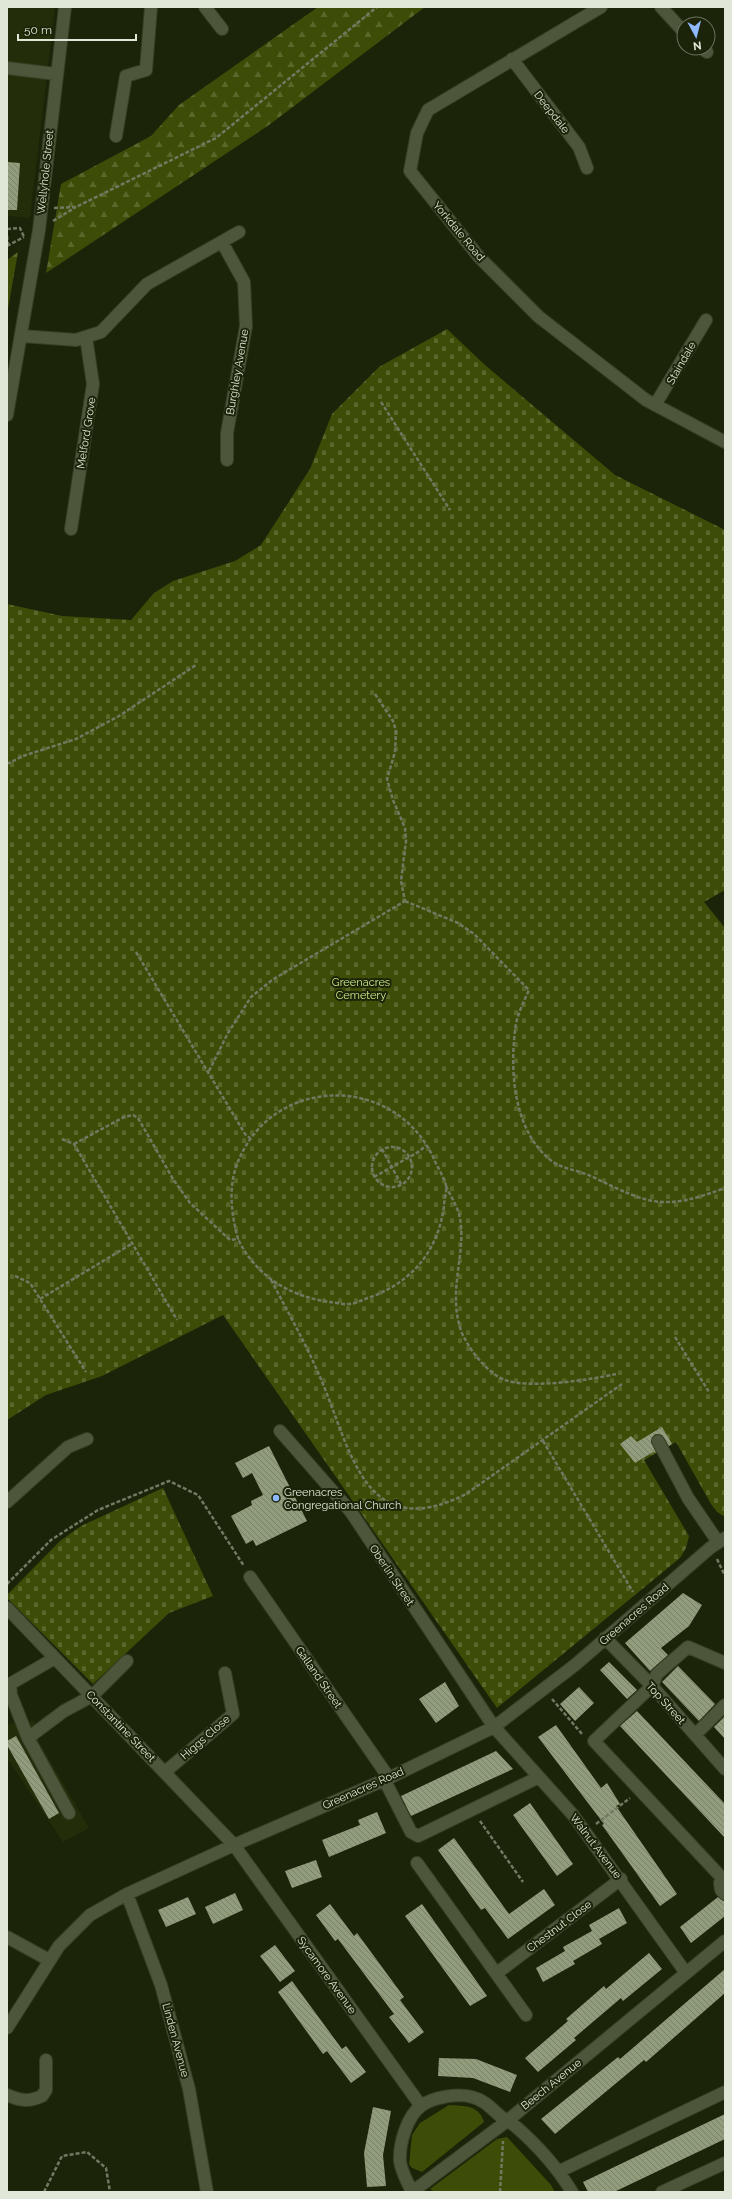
<svg xmlns="http://www.w3.org/2000/svg" width="732" height="2199" font-family="Raleway,sans-serif">
	<style>
		.built { fill: #242d0a }
		.green { fill: #3d4d08 }
		.forest { fill: url(#forest-firs) }
		.cemetery { fill: url(#cemetery-stones) }
		.building { fill: url(#building-back-hatch) }
		.lines { fill: none; stroke-linecap: round; stroke-linejoin: round }
		.minor-casing { stroke: #373e25; stroke-width: 14 }
		.path { stroke: #727963; stroke-width: 2.5; stroke-dasharray: 4 2; stroke-linecap: butt }
		.minor { stroke: #4d563a; stroke-width: 12 }
		.poi-dot { fill: #8eb9fc; stroke: #1b2308; stroke-width: 1.5 }
		.labels { text-anchor: middle; stroke-width: 4; stroke-linejoin: round; paint-order: stroke }
		.street-label { font-size: 11px; fill: #e1e7d7; stroke: #1b2308 }
		.park-label { font-size: 11px; fill: #cdeb87; stroke: #1b2308 }
		.poi-label { font-size: 11px; fill: #e1e7d7; stroke: #1b2308; text-anchor: start }
	</style>
	<defs>
		<pattern id="forest-firs" width="22" height="20" patternUnits="userSpaceOnUse"><rect width="22" height="20" fill="#3d4d08"/><path d="M5 1l3.5 6h-7zM16 11l3.5 6h-7z" fill="#59672b"/></pattern>
		<pattern id="cemetery-stones" width="16" height="16" patternUnits="userSpaceOnUse"><rect width="16" height="16" fill="#3d4d08"/><path d="M2 7V4a2 2 0 0 1 4 0v3zM10 15v-3a2 2 0 0 1 4 0v3z" fill="#59672b"/></pattern>
		<pattern id="building-back-hatch" width="6" height="6" patternUnits="userSpaceOnUse"><rect width="6" height="6" fill="#919c7c"/><path d="M-1 5l2 2M0 0l6 6M5-1l2 2" fill="none" stroke="#7a826a"/></pattern>
	</defs>
	<rect width="100%" height="100%" fill="#1b2308"/>
	<path class="built" d="M7,7H55L30,218L7,216Z
		M35,1721L39,1742L89,1828L63,1842L7,1758V1724Z"/>
	<path class="green" d="M449,2105C465,2106 479,2105 484,2122L422,2172L412,2168L409,2164L412,2135L420,2123Z
		M507,2137L551,2185L555,2192H434L430,2189L497,2139Z"/>
	<path class="forest" d="M318,7H425L269,125L46,273L61,184L151,136L179,105Z
		M18,252L8,309L7,313V260Z"/>
	<path class="cemetery" d="M447,329L485,365L615,475L725,530V890L704,902L725,928V1517L717,1512L711,1504L676,1442L644,1460L689,1536L686,1548L680,1558L497,1708L223,1315L102,1376L46,1395L7,1420V604L62,616L131,620L154,593L173,581L235,561L261,545L310,469L332,414L379,367Z
		M163,1488L213,1596L169,1613L93,1684L7,1598V1595L60,1541L81,1526Z"/>
	<path class="building" d="M7,162L20,163L17,210H7Z
		M662,1427L672,1444L669,1446L662,1435L655,1434L651,1441L656,1453L653,1452L635,1463L620,1444L631,1436L637,1442Z
		M269,1446L307,1521L256,1546L253,1540L246,1544L231,1516L252,1505L251,1501L263,1495L252,1473L243,1478L235,1463Z
		M683,1593L702,1605L689,1626L661,1648L668,1655L650,1671L625,1643Z
		M609,1662L637,1690L627,1699L600,1670Z
		M678,1666L715,1704L699,1721L662,1682Z
		M445,1682L459,1706L436,1723L419,1699Z
		M579,1687L594,1703L575,1721L560,1704Z
		M637,1711L725,1804V1838L620,1726Z
		M725,1716V1739L714,1727Z
		M556,1725L601,1788L607,1783L620,1804L616,1806L677,1894L660,1906L602,1825L604,1824L585,1799L538,1737Z
		M16,1736L59,1813L49,1819L7,1745V1741Z
		M496,1751L513,1769L411,1816L401,1796Z
		M530,1803L573,1864L557,1876L513,1815Z
		M377,1812L386,1833L329,1857L322,1840L360,1825L358,1820Z
		M454,1838L509,1914L544,1889L555,1905L508,1939L485,1908L481,1910L438,1850Z
		M316,1860L322,1877L292,1888L285,1871Z
		M235,1893L243,1910L213,1924L205,1907Z
		M188,1897L196,1914L166,1927L158,1910Z
		M718,1897L725,1902V1916L691,1943L680,1927Z
		M330,1904L354,1936L357,1933L404,1997L400,2000L424,2032L409,2043L389,2017L394,2014L338,1939L335,1941L316,1915Z
		M422,1904L487,1996L470,2006L405,1916Z
		M619,1908L627,1923L599,1939L602,1944L573,1961L575,1964L543,1982L536,1968L565,1951L563,1947L592,1931L589,1925Z
		M275,1945L295,1971L280,1982L260,1956Z
		M649,1953L662,1969L623,2001L621,1998L574,2038L576,2040L538,2072L525,2058L568,2021L566,2019L604,1986L606,1989Z
		M725,1969V1993L646,2062L644,2060L555,2134L541,2119L618,2057L620,2059Z
		M292,1981L342,2049L346,2046L366,2072L351,2083L327,2051L323,2054L278,1992Z
		M439,2058L476,2059L517,2075L510,2092L473,2078L438,2076Z
		M373,2107L391,2111L383,2155L386,2186L367,2187L364,2153Z
		M725,2114V2139L614,2192H588L583,2182Z"/>
	<g class="lines">
		<g class="minor-casing">
			<path id="minor" d="M205,7L222,29
				M601,7L428,110L417,133L410,171L479,257L539,317L646,400L725,442
				M661,7L684,32
				M701,48L707,52
				M512,59L579,147L587,168
				M7,68L56,74
				M116,136L126,76L146,70L151,7
				M222,242L244,282L246,326L227,433V460
				M22,336L76,340L101,332L147,284L239,232
				M655,405L706,320
				M7,415L39,230L65,7
				M71,529L93,384L86,337
				M280,1431L351,1512L494,1727L573,1815L686,1973
				M658,1441L688,1498L718,1542
				M7,1502L68,1447L87,1439
				M250,1577L389,1778
				M7,1608L234,1845L421,2106
				M605,1638L652,1686L725,1769
				M695,1735L725,1705
				M28,1738L11,1695L10,1684L55,1658
				M165,1772L233,1714L225,1673
				M384,1779L411,1832L418,1836L539,1777
				M69,1813L28,1738L64,1711L92,1696L127,1661
				M417,1863L526,2015
				M725,1877L720,1883L721,1890L725,1894
				M723,1879L594,1741L652,1686L657,1674L688,1647L725,1663
				M127,1894L161,1985L189,2089L207,2192
				M7,1937L49,1960
				M497,1973L621,1879
				M7,2028L59,1946L90,1915L127,1894L234,1845L389,1778L494,1727L575,1665L710,1548L725,1538
				M7,2095C21,2101 29,2102 42,2096L46,2090V2060
				M560,2171L725,2092
				M412,2192L507,2121L725,1941
				M412,2192C408,2183 401,2171 400,2161C399,2144 407,2116 421,2106C433,2097 458,2093 472,2097C484,2100 490,2107 499,2115C503,2119 509,2122 514,2125C536,2144 557,2167 572,2192
				M662,2192L725,2163"/>
		</g>
		<path class="path" d="M54,208L76,207L216,138L377,7
			M53,221L76,207
			M7,229L20,228L24,237
			M7,236L8,245
			M7,246L24,237
			M381,402L450,510
			M375,694L393,721L396,731L395,752L387,779L393,800L405,828L406,841L401,881L405,901
			M7,764L23,756L76,739L119,716L196,665
			M405,901L458,923L474,934L529,990C524,1001 518,1013 516,1024C509,1069 513,1133 553,1162C566,1170 582,1171 595,1178C649,1204 663,1211 722,1189
			M136,952L245,1134L250,1138
			M209,1071L228,1033L251,997L272,980L405,901
			M62,1139L74,1144L177,1320
			M74,1144L124,1117L133,1115L138,1118L173,1179L190,1203L230,1240L238,1239C232,1216 228,1191 236,1167C268,1075 394,1071 434,1159C437,1167 445,1178 446,1186C447,1192 444,1200 444,1206C438,1252 411,1283 368,1298C362,1300 355,1304 349,1304C343,1305 335,1302 329,1302C289,1296 256,1276 238,1239
			M372 1167a20 20 0 1 1 40 0a20 20 0 1 1-40 0Z
			M382,1149L401,1184
			M374,1177L420,1151L426,1145
			M446,1186C450,1195 456,1204 459,1214C466,1242 455,1272 456,1301C456,1312 459,1330 465,1339C472,1353 489,1374 505,1380C530,1389 589,1380 616,1374
			M15,1276L30,1283L86,1372
			M271,1280C288,1312 306,1344 320,1377C351,1448 363,1546 466,1494L622,1384
			M40,1299L133,1243
			M675,1337L709,1392
			M543,1441L633,1592
			M717,1559L725,1576
			M7,1584L51,1540L98,1510L169,1481L198,1495L244,1566
			M552,1699L582,1734
			M480,1821L523,1882
			M596,1824L630,1798
			M44,2192L62,2156L87,2152L106,2168L110,2192
			M500,2192L503,2141"/>
		<use href="#minor" class="minor"/>
	</g>
	<circle class="poi-dot" cx="276" cy="1498" r="4"/>
	<g class="labels">
		<g class="street-label">
			<text transform="translate(552 112) rotate(52)" y="4">Deepdale</text>
			<text transform="translate(45 172) rotate(-84)" y="4">Wellyhole Street</text>
			<text transform="translate(459 231) rotate(50)" y="4">Yorkdale Road</text>
			<text transform="translate(681 363) rotate(-60)" y="4">Staindale</text>
			<text transform="translate(237 372) rotate(-80)" y="4">Burghley Avenue</text>
			<text transform="translate(86 433) rotate(-81)" y="4">Melford Grove</text>
			<text transform="translate(392 1575) rotate(56)" y="4">Oberlin Street</text>
			<text transform="translate(634 1614) rotate(-41)" y="4">Greenacres Road</text>
			<text transform="translate(319 1677) rotate(55)" y="4">Galland Street</text>
			<text transform="translate(666 1703) rotate(48)" y="4">Top Street</text>
			<text transform="translate(121 1726) rotate(46)" y="4">Constantine Street</text>
			<text transform="translate(205 1737) rotate(-41)" y="4">Higgs Close</text>
			<text transform="translate(363 1788) rotate(-24)" y="4">Greenacres Road</text>
			<text transform="translate(596 1846) rotate(53)" y="4">Walnut Avenue</text>
			<text transform="translate(559 1926) rotate(-37)" y="4">Chestnut Close</text>
			<text transform="translate(327 1975) rotate(54)" y="4">Sycamore Avenue</text>
			<text transform="translate(176 2040) rotate(75)" y="4">Linden Avenue</text>
			<text transform="translate(551 2084) rotate(-39)" y="4">Beech Avenue</text>
		</g>
		<g class="park-label">
			<text x="361" y="986">Greenacres<tspan x="361" dy="13">Cemetery</tspan></text>
		</g>
		<g class="poi-label">
			<text x="284" y="1496">Greenacres<tspan x="284" dy="13">Congregational Church</tspan></text>
		</g>
	</g>
	<rect width="732" height="2199" fill="none" stroke="#e1e7d7" stroke-width="16"/>
	<g transform="translate(696 36) rotate(173)"><circle r="19" fill="#1b2308" stroke="#6a715b"/>
	<path d="M0-3L7 15L0 10L-7 15Z" fill="#8eb9fc"/>
	<text y="-6" font-size="11" font-weight="bold" text-anchor="middle" fill="#e1e7d7">N</text>
	</g>
	<path d="M18 34v6h118v-6" fill="none" stroke="#e1e7d7" stroke-width="2"/>
	<text x="24" y="34" font-size="12" fill="#e1e7d7" stroke="#1b2308" stroke-width="3" paint-order="stroke">50 m</text>
</svg>
